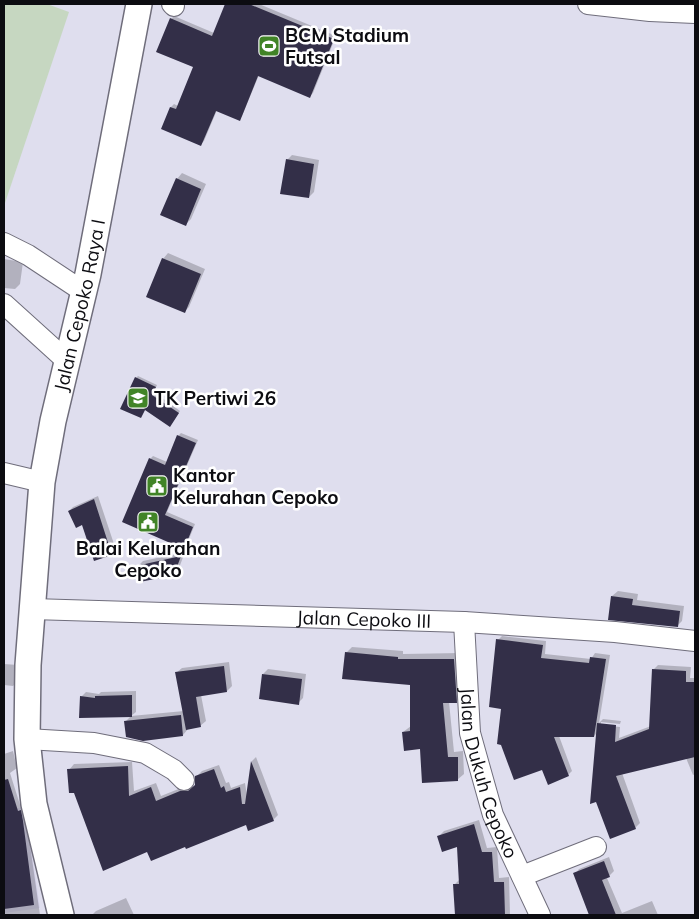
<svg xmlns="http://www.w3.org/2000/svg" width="699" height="919" font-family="Mulish,sans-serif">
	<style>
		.built { fill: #d5d2e9 }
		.green { fill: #c6d7c1 }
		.shadow { fill: #0003 }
		.building { fill: #332f48 }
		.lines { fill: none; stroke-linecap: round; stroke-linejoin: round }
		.minor-casing { stroke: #6f6d7b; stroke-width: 22 }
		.major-casing { stroke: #6f6d7b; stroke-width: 28 }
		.minor { stroke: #fff; stroke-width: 20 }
		.major { stroke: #fff; stroke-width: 25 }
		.labels { text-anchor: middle; stroke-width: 5; stroke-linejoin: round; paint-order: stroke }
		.poi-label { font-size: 19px; font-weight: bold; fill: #0c0c11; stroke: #fff; text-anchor: start }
		.street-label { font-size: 19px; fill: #0c0c11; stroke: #fff }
	</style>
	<rect width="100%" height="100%" fill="#dfdeee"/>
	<path class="built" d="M25,807L40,908L4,913V810Z"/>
	<path class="green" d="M4,4H47L69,12L4,206Z"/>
	<path class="shadow" d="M226,4H259L336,36L313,93L310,96L259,75L242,116L239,119L217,110L204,141L201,144L162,128L171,107L174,104L178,106L195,67L171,19L174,16L214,33Z
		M292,155L319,160L314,192L309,197L287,160Z
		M182,173L206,184L191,219L186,224L177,179Z
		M168,253L205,269L189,307L184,312L163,259Z
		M4,259L23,262L20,284L15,289L4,288Z
		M138,376L157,385L154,392L180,411L172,423L146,408L141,417L136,378Z
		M181,433L198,440L167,512L195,524L187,544L184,547L124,521L150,459L153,456L167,462L178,436Z
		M98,496L116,550L112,554L94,559L83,524L69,511L73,507Z
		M185,552L179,568L173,573L138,566L143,561Z
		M618,591L638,594L637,600L684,606L682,621L677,626L612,596Z
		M502,636L546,641L545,654L591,659L595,653L610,655L599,723L603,719L621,721L620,724L601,722V725L620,727L619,738L651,726L653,670L658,665L691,667L690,678H695V774L693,775L686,758L622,773L640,823L635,828L598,732L594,736H559L572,771L568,775L543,768L502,708L498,640Z
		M352,647L403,651V654L460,653L462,696L456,702H449L454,752L463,751L464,774L457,780L403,732L411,726V684L346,653Z
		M229,662L232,686L227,691L201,695L206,721L200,726L188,729L183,735L125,722L131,716L81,697L86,692L99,694L101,692L136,691V712L131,716L184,711L176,673L182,668Z
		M4,664L18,665V681L13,686L4,685Z
		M268,669L306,674L303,698L298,703L263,674Z
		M13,751L17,768L10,773L21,808H24L26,817L40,915H4V754Z
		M256,757L278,815L273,820L246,823L186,845L148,850L69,770L74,764L132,762L134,791L156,783L161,796L186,786L194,787L197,784L196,777L202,771L219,765L226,783L229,782L231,788L245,783L247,796L252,761Z
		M479,820L487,848L497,847L499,878L509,877L510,915H456L454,885L460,879L458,845L439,836L444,831Z
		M609,857L614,871L607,878L622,913L652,901L658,915H596L575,874L579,869Z
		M126,898L134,915H92L96,911Z"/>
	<path class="building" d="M225,4H249L334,39L310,98L258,76L240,121L216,111L201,146L161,129L170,107L176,109L193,67L156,52L170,18L212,36Z
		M286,159L314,164L309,198L280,194Z
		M176,178L201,189L186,226L160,215Z
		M162,258L201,274L185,313L146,297Z
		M135,377L156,387L152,395L179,413L170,427L145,410L141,418L120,409Z
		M177,435L196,443L165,515L193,527L184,549L122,522L149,458L165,465Z
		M94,499L112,555L94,561L82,525L76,528L68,511Z
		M181,556L174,575L140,582L136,566Z
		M611,596L633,599L632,605L680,611L678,627L608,620Z
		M496,639L543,645L541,658L589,663L590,657L606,659L594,737H554L569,776L548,785L542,770L514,780L501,745L497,744L501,709L489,707Z
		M345,652L398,657V659H454L457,703H443L448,757H458V781L422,783L420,749L404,751L402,732L410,731V685L342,679Z
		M224,666L227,692L196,697L201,727L186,730L175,672Z
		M652,669L686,671V682H695V757L616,776L636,829L610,839L596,802L590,804L597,723L616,725L615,742L649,729Z
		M262,674L302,679L299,705L259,699Z
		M132,695V717L79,718L80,696L95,698V696Z
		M181,715L183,736L143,741L126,737L124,721Z
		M251,761L274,821L248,831L246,825L186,849L185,847L151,861L147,852L103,871L74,793H69L67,769L128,766L129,796L151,787L156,801L180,791H188L195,785V776L214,769L221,788L224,786L226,792L240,787L242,804H245Z
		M8,779L18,811L21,810L23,821L34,905L4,909V780Z
		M474,824L482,852H492L494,882H504L505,915H455L453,884H459L457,847L442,852L437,836Z
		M604,861L610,877L602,880L616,915H589L573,873Z"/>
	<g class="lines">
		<g class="minor-casing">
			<g id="minor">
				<path d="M172,4L174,6"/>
				<path d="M588,4L650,11L695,13"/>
				<path d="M4,243L28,255L84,292"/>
				<path d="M4,304L67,361"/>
				<path d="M4,473L42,482"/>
				<path id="s1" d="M32,609L464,622L615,632L695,641"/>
				<path id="s2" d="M464,622L470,733L493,815L540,915"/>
				<path d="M27,739L94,743L145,753L174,770L184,780"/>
				<path d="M522,876L596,847"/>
			</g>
		</g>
		<g class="major-casing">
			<g id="major">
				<path id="s3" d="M61,915L34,804L27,739L28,665L42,482L53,421L88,274L139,4"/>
			</g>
		</g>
		<use href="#minor" class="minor"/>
		<use href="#major" class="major"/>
	</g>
	<defs>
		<g id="stadium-square" transform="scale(1.125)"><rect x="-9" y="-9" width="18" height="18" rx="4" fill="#418427" stroke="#fff"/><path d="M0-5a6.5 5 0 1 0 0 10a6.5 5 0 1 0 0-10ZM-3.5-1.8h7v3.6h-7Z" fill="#fff"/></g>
		<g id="school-square" transform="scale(1.125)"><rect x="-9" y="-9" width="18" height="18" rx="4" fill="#418427" stroke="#fff"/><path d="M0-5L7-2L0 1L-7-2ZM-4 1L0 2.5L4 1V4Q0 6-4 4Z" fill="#fff"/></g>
		<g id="civic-square" transform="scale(1.125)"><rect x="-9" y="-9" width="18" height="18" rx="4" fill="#418427" stroke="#fff"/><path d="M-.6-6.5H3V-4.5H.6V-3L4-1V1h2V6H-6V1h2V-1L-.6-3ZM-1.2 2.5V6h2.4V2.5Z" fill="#fff"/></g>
	</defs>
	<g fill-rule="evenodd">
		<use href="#stadium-square" x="269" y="46"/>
		<use href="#school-square" x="138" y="398"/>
		<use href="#civic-square" x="157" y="486"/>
		<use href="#civic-square" x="148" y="522"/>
	</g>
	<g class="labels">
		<g class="poi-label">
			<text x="285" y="42">BCM Stadium<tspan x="285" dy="22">Futsal</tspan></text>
			<text x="154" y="405">TK Pertiwi 26</text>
			<text x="173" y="482">Kantor<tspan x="173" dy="22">Kelurahan Cepoko</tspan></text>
			<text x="148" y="555" text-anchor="middle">Balai Kelurahan<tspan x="148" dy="22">Cepoko</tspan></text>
		</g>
		<g class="street-label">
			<text dy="7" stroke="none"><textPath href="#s3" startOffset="618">Jalan Cepoko Raya I</textPath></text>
			<text dy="7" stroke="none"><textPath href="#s1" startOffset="332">Jalan Cepoko III</textPath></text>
			<text dy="7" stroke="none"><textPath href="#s2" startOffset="154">Jalan Dukuh Cepoko</textPath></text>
		</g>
	</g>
	<rect width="699" height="919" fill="none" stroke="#0c0c11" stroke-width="10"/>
</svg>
